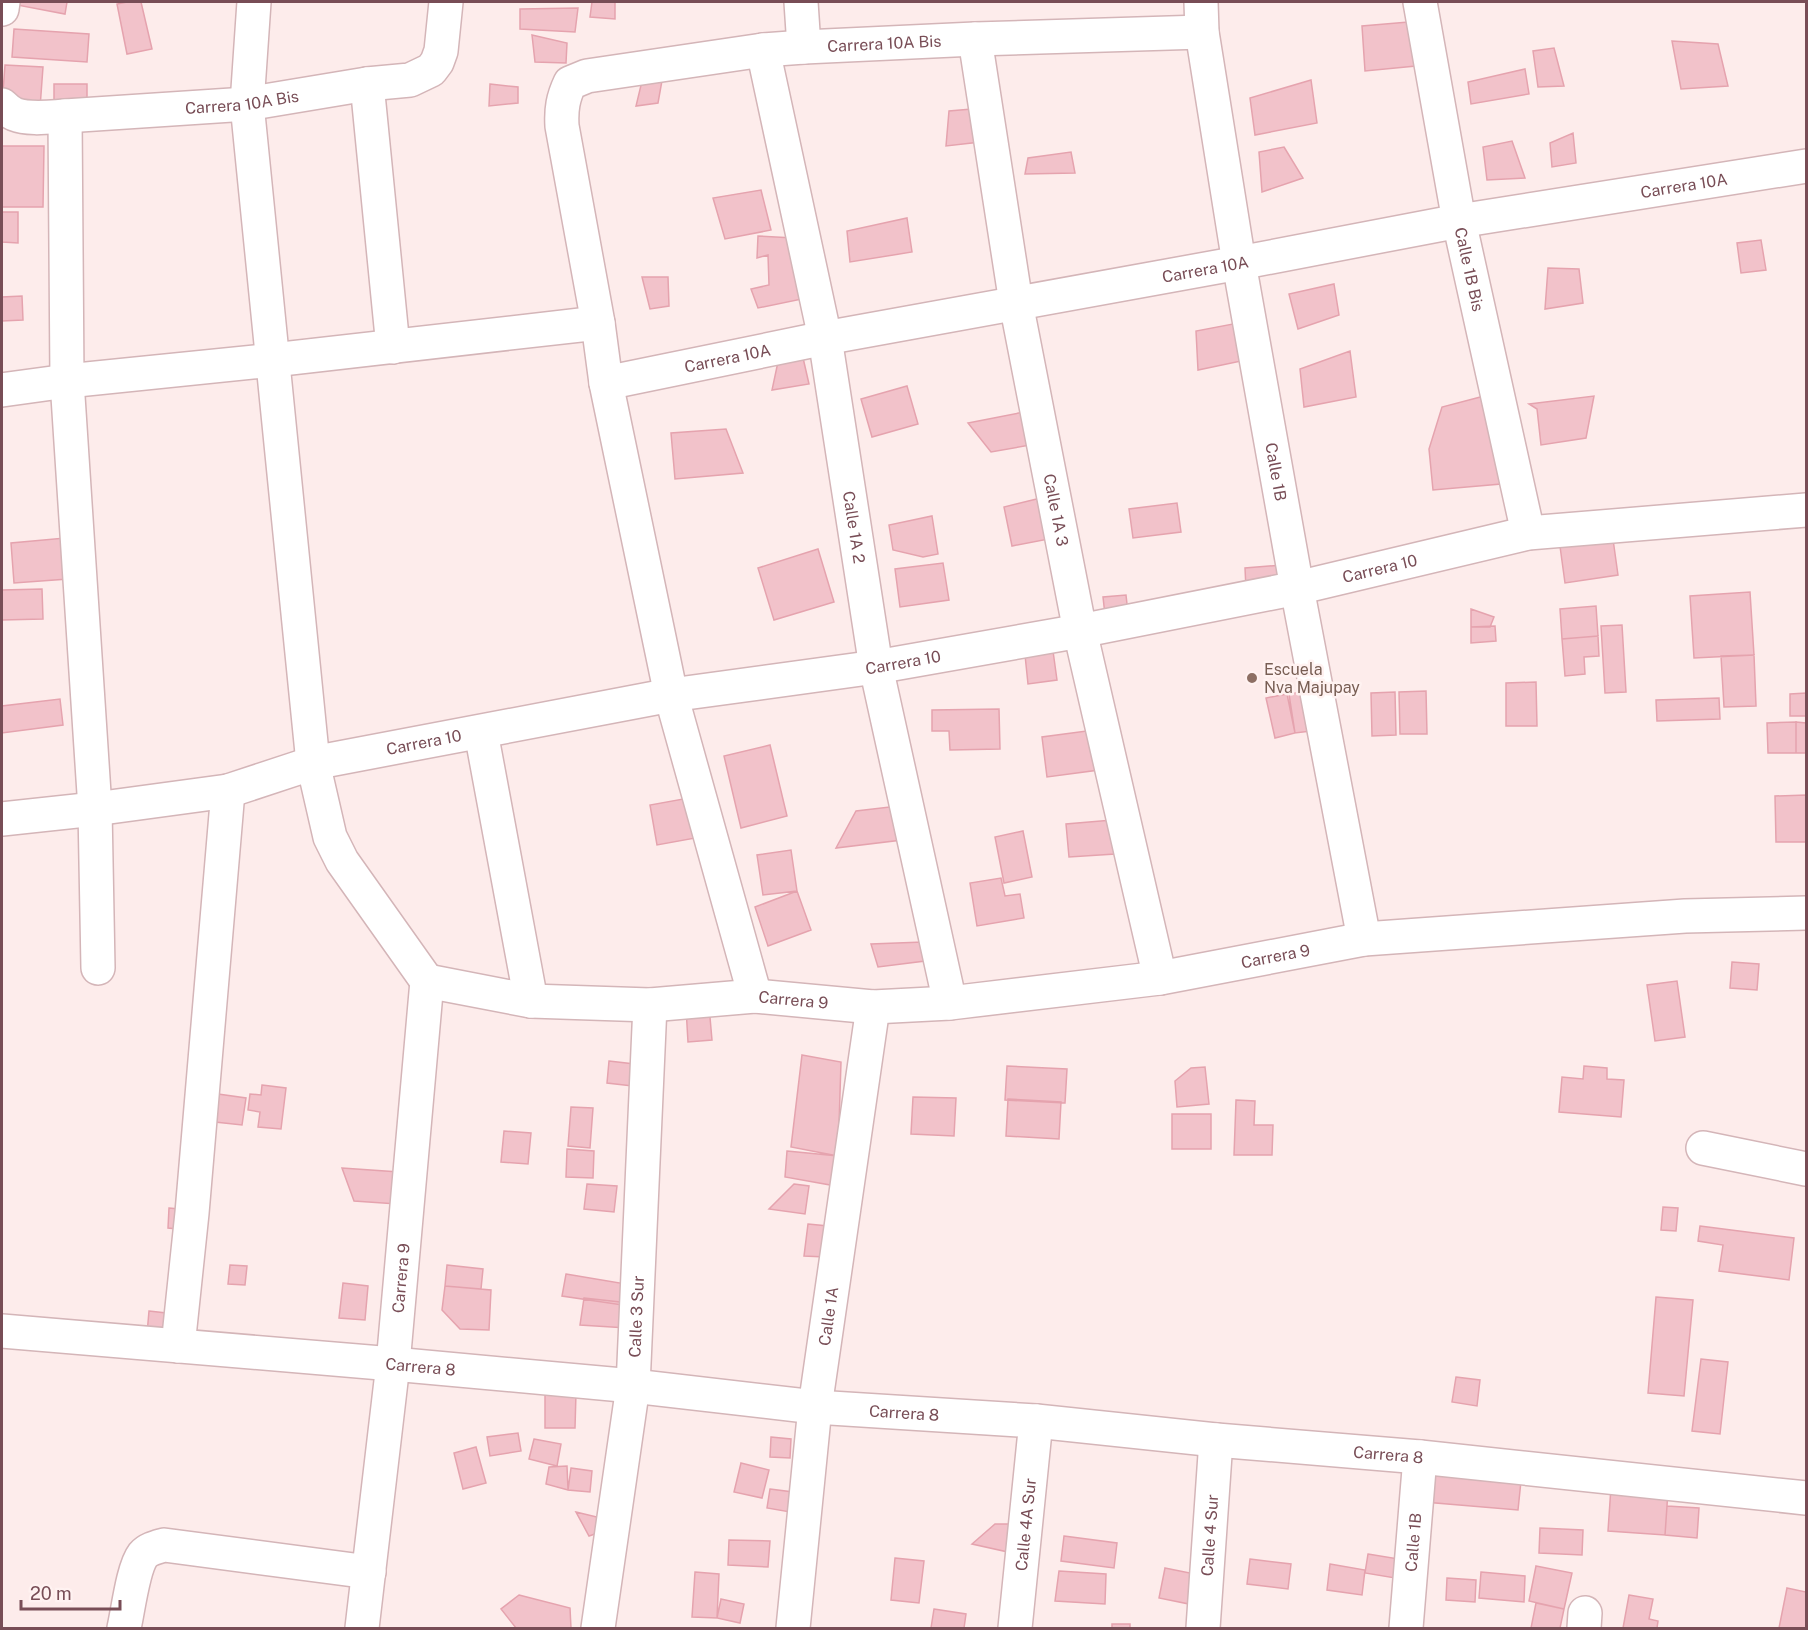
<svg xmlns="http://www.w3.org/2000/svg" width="1808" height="1630" font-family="'Public Sans',sans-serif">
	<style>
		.building { fill: #f2c2ca; stroke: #e5a3ae; stroke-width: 1.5 }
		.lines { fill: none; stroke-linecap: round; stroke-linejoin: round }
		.minor-casing { stroke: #d4b5b8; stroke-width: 36 }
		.minor { stroke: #fff; stroke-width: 33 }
		.education-dot { fill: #8d6e63; stroke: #fff2f1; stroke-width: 2 }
		.labels { text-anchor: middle; stroke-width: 5; stroke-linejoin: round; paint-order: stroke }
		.street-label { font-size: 16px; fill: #784d56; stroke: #fff2f1 }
		.education-label { font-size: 16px; fill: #785e54; stroke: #fff2f1; text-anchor: start }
	</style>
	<rect width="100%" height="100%" fill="#fdeceb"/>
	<path class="building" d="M17,2H67L65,14L17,5Z
		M127,2H141L152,49L127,54L117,4Z
		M592,2H615V19L590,17Z
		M578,8L575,32L520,29V9Z
		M1420,21L1426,65L1365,71L1362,26Z
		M14,29L89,34L87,62L12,57Z
		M532,35L567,43L566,63L535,62Z
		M1672,41L1718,44L1728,86L1681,89Z
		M1554,48L1564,86L1538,87L1533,51Z
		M5,65L43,67L40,108L2,105Z
		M1525,69L1529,94L1471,104L1468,82Z
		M663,75L658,103L636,106L642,81Z
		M1311,80L1317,123L1255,135L1250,98Z
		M54,84H87V108H54Z
		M490,84L518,87V103L489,106Z
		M983,108L989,141L946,146L949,111Z
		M1573,133L1576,163L1552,167L1550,143Z
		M1512,141L1525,178L1487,180L1483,147Z
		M2,146H44L43,207H2Z
		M1284,147L1303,178L1262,192L1259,152Z
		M1071,152L1075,173L1025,174L1028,158Z
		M761,190L771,230L725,239L713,198Z
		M2,212H18V243L2,242Z
		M907,218L912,252L850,262L847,231Z
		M758,236L794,238L802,299L758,308L751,289L769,285L768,255L757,258Z
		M1761,240L1766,270L1741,273L1737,243Z
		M1548,268L1579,269L1583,303L1545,309Z
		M642,277H668L669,306L650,309Z
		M1334,284L1339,315L1298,329L1289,294Z
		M22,296L23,320L2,321V297Z
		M1238,323L1246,360L1198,370L1196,331Z
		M801,349L809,384L772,390L779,357Z
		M1350,351L1356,397L1304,407L1300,369Z
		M907,386L918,424L872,437L861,399Z
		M1488,395L1501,484L1433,490L1429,449L1442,407Z
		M1594,396L1586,438L1541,445L1537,409L1529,404Z
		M1029,411L1036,444L991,452L968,423Z
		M726,429L743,473L675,479L671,433Z
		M1045,497L1054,538L1012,546L1004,507Z
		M1177,503L1181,532L1133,538L1129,509Z
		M932,516L938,554L923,557L893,550L889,525Z
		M1612,532L1618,575L1565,583L1559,539Z
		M65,538L68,579L14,583L11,543Z
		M818,549L834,602L774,620L758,568Z
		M943,563L949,600L900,607L895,569Z
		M1283,565L1285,586L1246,589L1245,568Z
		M42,589L43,619L2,620V590Z
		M1750,592L1754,655L1694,658L1690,596Z
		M1126,595L1128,613L1105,615L1103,597Z
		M1596,606L1598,636L1562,639L1560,609Z
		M1471,609L1494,617L1490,627H1471Z
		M1622,625L1626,692L1605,693L1601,626Z
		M1495,626L1496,641L1471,643V627Z
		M1598,636L1599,656L1584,657L1585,674L1565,676L1562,639Z
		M1053,651L1057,680L1028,684L1025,655Z
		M1754,655L1756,706L1724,707L1721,656Z
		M1536,682L1537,726H1506V683Z
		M1312,690L1319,730L1295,733L1289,694Z
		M1426,691L1427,734H1400L1399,692Z
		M1395,692L1396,735L1372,736L1371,693Z
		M1806,693V716H1790V694Z
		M1287,694L1295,733L1275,738L1266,698Z
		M1719,698L1720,719L1657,721L1656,700Z
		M60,699L63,725L2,733V706Z
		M999,709L1000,749L950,750L949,731H932V710Z
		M1796,722L1806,723V753H1796Z
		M1796,722V753H1768L1767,723Z
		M1094,730L1099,770L1047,777L1042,737Z
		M770,745L787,816L741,828L724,756Z
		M1806,795V842H1776L1775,796Z
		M694,797L701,837L657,845L650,805Z
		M898,806L902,840L836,848L856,811Z
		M1112,820L1115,854L1069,857L1066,824Z
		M1023,831L1032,877L1004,883L995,837Z
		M791,850L797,891L763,895L757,855Z
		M1001,878L1005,896L1020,894L1024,918L977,926L970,883Z
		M797,891L811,930L768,946L755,907Z
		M923,942L925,961L878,967L871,944Z
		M1732,962L1759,964L1757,990L1730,988Z
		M1677,981L1685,1037L1655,1041L1647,985Z
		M709,1006L712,1040L688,1042L686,1008Z
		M802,1055L841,1062L838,1156L791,1147Z
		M609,1061L643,1065L641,1087L607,1083Z
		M1007,1066L1067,1069L1065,1103L1005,1100Z
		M1584,1066L1607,1068V1079L1624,1080L1621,1117L1559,1112L1562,1077L1583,1079Z
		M1205,1067L1209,1104L1177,1107L1175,1081L1191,1068Z
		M262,1085L286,1088L281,1129L258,1127L260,1112L248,1110L250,1094L261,1095Z
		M211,1093L246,1098L242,1125L206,1121Z
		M913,1097L956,1098L954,1136L911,1134Z
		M1008,1099L1061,1102L1059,1139L1006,1136Z
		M1236,1100L1255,1101L1254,1125H1273L1272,1155H1234Z
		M571,1107L593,1108L590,1148L568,1146Z
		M1172,1114H1211V1149H1172Z
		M504,1131L531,1133L528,1164L501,1162Z
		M567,1149L594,1151L593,1178L566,1177Z
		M787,1151L838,1156L836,1186L785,1177Z
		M342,1168L399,1172L397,1204L354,1201Z
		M587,1184L617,1186L614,1212L584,1209Z
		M794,1184L809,1186L805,1214L769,1209Z
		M1663,1207L1678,1208L1676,1231L1661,1230Z
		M169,1208L189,1210L187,1230L168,1228Z
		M808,1224L828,1226L825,1257L804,1256Z
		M1700,1226L1794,1238L1789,1280L1719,1271L1723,1245L1698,1241Z
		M230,1265L247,1266L245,1285L228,1284Z
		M447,1265L483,1269L481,1289L445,1286Z
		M566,1274L632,1285L629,1306L562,1296Z
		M343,1283L368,1286L365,1320L339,1318Z
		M445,1286L491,1290L489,1330L460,1329L442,1310Z
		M1656,1297L1693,1300L1684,1396L1648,1393Z
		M584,1298L629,1303L627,1328L580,1325Z
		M149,1311L175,1314L173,1337L147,1334Z
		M1701,1359L1728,1362L1720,1434L1692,1431Z
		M1456,1377L1480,1380L1477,1406L1452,1402Z
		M545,1393H576L575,1428H545Z
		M518,1433L521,1451L490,1456L487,1437Z
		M771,1437L791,1439L790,1458L770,1457Z
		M534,1439L561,1444L557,1466L529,1459Z
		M476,1447L486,1483L463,1489L454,1453Z
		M741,1463L769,1470L762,1498L734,1492Z
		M567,1466L568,1490L546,1484L549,1467Z
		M571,1468L592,1471L590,1492L568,1490Z
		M1426,1474L1521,1481L1518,1510L1424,1502Z
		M1611,1487L1668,1491L1665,1535L1608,1531Z
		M770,1489L793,1492L790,1512L767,1508Z
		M1667,1506L1699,1508L1697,1538L1665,1535Z
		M576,1512L601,1518L598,1533L589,1536Z
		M995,1524H1022L1017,1554L972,1544Z
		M1540,1528L1583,1530L1582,1555L1539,1553Z
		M1064,1536L1117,1543L1114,1568L1061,1561Z
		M729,1540L770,1541L768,1567L728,1565Z
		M1368,1554L1405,1560L1401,1579L1365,1573Z
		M895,1558L924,1561L919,1603L891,1600Z
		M1250,1559L1291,1564L1288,1589L1247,1584Z
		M1330,1564L1365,1570L1362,1595L1327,1590Z
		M1536,1566L1572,1573L1564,1609L1529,1601Z
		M1165,1568L1195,1574L1189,1604L1159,1598Z
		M1059,1571L1106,1574L1105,1604L1055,1601Z
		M695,1572L719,1574L717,1618L692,1617Z
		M1481,1572L1525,1576L1524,1602L1479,1598Z
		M1447,1578L1476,1580L1475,1602L1446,1600Z
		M1787,1588L1806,1592V1628H1779Z
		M519,1595L570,1608L571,1628H516L501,1609Z
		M1629,1595L1653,1599L1649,1619L1658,1621L1657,1628H1623Z
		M721,1599L744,1604L740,1623L717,1618Z
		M1536,1603L1564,1609L1560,1628H1531Z
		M934,1609L966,1614L964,1628H931Z
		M1112,1624H1130V1628H1112Z"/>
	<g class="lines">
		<g class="minor-casing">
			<g id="minor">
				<path d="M254,2L247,104L313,763L330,837L342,861L427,981"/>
				<path d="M801,2L804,47"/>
				<path id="s1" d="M1201,2L1202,32L1239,263L1297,588L1364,939"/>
				<path id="s2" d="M1420,2L1459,221L1528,533"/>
				<path d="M2,9L3,2"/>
				<path id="s3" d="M975,39L1016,303L1080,631L1160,978"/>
				<path id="s4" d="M763,50L825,338L876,667L950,1003"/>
				<path d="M367,84L393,347"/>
				<path id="s5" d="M2,105C5,108 10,112 14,114C29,120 49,117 65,116L247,104L367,84L410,80L431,70L437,62L441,51L446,2"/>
				<path d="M65,116L67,381L95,809L98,968"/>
				<path id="s6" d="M606,383L825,338L1239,263L1459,221L1806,166"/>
				<path d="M2,390L67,381L273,360L598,323"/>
				<path d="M481,732L531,1001"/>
				<path id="s7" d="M2,819L95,809L228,791L313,763L671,695L876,667L1080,631L1297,588L1528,533L1806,510"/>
				<path id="s8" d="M427,981L531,1001L650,1005L755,996L873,1007L950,1003L1160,978L1364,939L1685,916L1806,913"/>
				<path id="s9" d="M755,996L671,695L606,383L598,323L562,126C561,109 563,98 570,83L587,76L763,50L804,47L975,39L1202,32"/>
				<path d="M1703,1148L1806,1169"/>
				<path id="s10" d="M2,1331L393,1364L633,1386L815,1407L1036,1421L1216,1440L1420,1457L1806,1498"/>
				<path d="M178,1346L192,1213L228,791"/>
				<path d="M124,1628C128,1611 133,1568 143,1555C148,1549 157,1547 164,1545L369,1572"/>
				<path id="s11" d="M362,1628L393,1364L427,981"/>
				<path id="s12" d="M598,1628L633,1386L650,1005"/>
				<path id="s13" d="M793,1628L815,1407L873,1007"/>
				<path id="s14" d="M1015,1628L1036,1421"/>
				<path id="s15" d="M1203,1628L1216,1440"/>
				<path id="s16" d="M1406,1628L1420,1457"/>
				<path d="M1584,1628L1585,1613"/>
			</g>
		</g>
		<use href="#minor" class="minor"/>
	</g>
	<circle class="education-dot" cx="1252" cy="678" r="6"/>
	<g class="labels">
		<g class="street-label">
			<text dy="6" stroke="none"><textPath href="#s9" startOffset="1254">Carrera 10A Bis</textPath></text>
			<text dy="6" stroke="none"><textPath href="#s5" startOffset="244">Carrera 10A Bis</textPath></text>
			<text dy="6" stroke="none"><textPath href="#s6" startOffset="1096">Carrera 10A</textPath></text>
			<text dy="6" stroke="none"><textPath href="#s2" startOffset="272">Calle 1B Bis</textPath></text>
			<text dy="6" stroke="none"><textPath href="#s6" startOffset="610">Carrera 10A</textPath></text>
			<text dy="6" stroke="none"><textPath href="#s6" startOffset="124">Carrera 10A</textPath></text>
			<text dy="6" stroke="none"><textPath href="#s1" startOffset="476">Calle 1B</textPath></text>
			<text dy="6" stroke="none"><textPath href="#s3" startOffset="478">Calle 1A 3</textPath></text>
			<text dy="6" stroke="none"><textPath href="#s4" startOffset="486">Calle 1A 2</textPath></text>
			<text dy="6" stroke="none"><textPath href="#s7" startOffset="1402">Carrera 10</textPath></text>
			<text dy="6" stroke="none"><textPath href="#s7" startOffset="916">Carrera 10</textPath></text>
			<text dy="6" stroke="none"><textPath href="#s7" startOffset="430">Carrera 10</textPath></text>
			<text dy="6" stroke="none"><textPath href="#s8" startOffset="855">Carrera 9</textPath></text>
			<text dy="6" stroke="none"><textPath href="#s8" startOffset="369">Carrera 9</textPath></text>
			<text dy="6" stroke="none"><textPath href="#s11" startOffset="352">Carrera 9</textPath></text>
			<text dy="6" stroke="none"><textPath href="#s13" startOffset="314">Calle 1A</textPath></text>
			<text dy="6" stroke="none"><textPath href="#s12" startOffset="314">Calle 3 Sur</textPath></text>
			<text dy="6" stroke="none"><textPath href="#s10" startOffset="420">Carrera 8</textPath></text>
			<text dy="6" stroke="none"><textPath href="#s10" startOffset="906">Carrera 8</textPath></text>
			<text dy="6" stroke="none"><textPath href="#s10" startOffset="1392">Carrera 8</textPath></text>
			<text dy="6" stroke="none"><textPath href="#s14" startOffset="104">Calle 4A Sur</textPath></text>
			<text dy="6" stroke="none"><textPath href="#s15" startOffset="93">Calle 4 Sur</textPath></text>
			<text dy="6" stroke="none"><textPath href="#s16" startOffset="86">Calle 1B</textPath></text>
		</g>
		<g class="education-label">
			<text x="1264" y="675">Escuela<tspan x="1264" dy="18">Nva Majupay</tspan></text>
		</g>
	</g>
	<rect width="1808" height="1630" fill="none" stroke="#784d56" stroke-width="6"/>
	<path d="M21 1600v9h99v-9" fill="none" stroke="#784d56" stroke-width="3"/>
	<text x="30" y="1600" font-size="18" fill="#784d56" stroke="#fff2f1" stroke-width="4.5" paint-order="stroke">20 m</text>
</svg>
